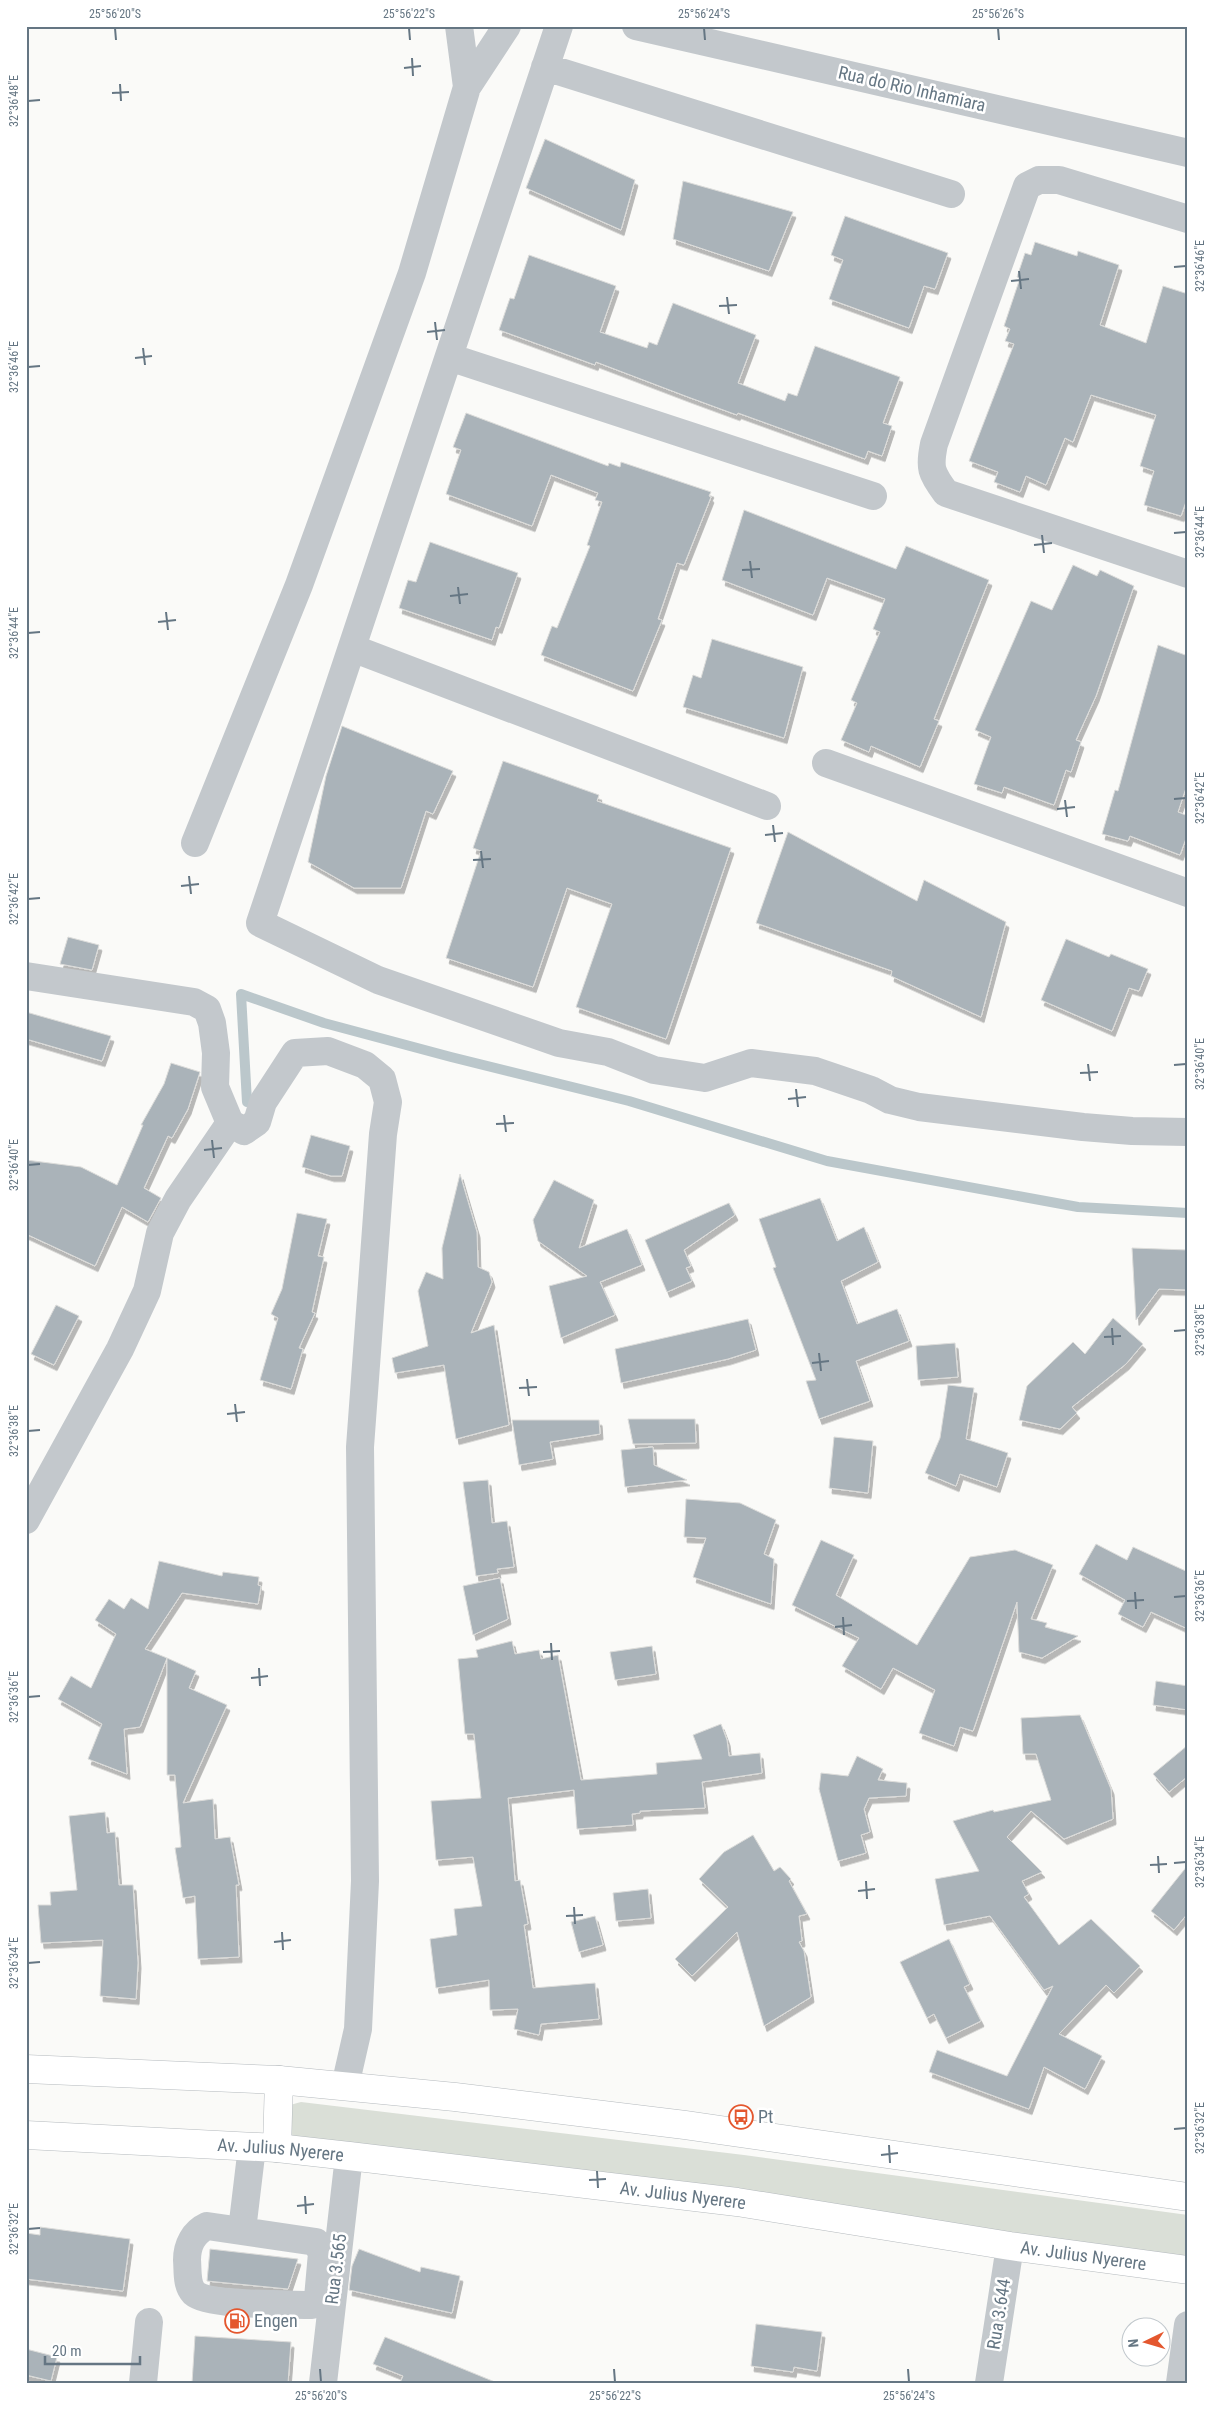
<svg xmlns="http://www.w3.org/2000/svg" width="1214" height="2409" font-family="'Roboto Condensed',sans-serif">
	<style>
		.green { fill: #dadfd7 }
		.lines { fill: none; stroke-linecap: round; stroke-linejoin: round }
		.stream { stroke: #bbc7cb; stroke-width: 10 }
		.building { fill: #aab3b9; stroke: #dcdcda; filter: url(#shadow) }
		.major-casing { stroke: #b5babe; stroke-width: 29 }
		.minor { stroke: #c3c8cc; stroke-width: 28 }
		.major { stroke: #fff; stroke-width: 28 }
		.ticks { fill: none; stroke: #657683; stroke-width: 2 }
		.labels { text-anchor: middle; stroke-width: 5; stroke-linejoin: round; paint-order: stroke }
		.street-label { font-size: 18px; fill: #657683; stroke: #fff }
		.poi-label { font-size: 18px; fill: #657683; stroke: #fff; text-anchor: start }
		.neatline { fill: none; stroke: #657683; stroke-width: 2 }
		.ticks-label { font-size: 12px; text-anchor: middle; fill: #657683 }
	</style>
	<defs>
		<filter id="shadow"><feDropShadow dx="3" dy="5.5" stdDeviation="0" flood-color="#0004"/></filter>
	</defs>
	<rect width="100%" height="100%" fill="#fafaf8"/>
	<path class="green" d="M301,2102L744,2155L1188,2215V2262L307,2144L287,2135L290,2105Z"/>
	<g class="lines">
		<path class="stream" d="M247,1102L241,994L324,1023L451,1057L629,1101L827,1161L1078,1207L1188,1213"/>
	</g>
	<path class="building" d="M545,139L635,180L621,230L526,188Z
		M683,181L793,212L769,271L673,239Z
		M845,216L948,253L935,289L924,286L909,328L829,299L843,260L831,255Z
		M1035,242L1077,256L1078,251L1119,265L1100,325L1146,343L1163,286L1188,294V496L1181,516L1144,505L1154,471L1140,466L1156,415L1091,395L1073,442L1065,438L1046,485L1026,476L1020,492L994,482L998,472L969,461L1014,344L1005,341L1010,329L1004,326L1020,278L1017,277L1025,253L1031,255Z
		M529,255L616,286L600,332L647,348L649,342L657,345L673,303L756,335L738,383L785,401L788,393L797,396L815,346L900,377L883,423L892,426L882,456L868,451L865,459L738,413L737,415L688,397L596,362L595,365L499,330L510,298L514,299Z
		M466,413L608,466L609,463L620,467L621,462L711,492L709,496L711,497L684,565L677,563L658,619L662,620L633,691L541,655L552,626L557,628L590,546L587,545L602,502L595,500L598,493L551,475L532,526L446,494L461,450L453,447Z
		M744,510L896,569L906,546L989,580L934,719L939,721L920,767L871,746L869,752L841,740L857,703L851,700L880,632L873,629L885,599L827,578L813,615L722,580Z
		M430,542L518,573L499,628L496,627L492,640L399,608L408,580L416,582Z
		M1073,565L1097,576L1100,570L1134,586L1096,696L1076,740L1081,742L1071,772L1066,770L1054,805L1004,787L1002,793L974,784L991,737L975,730L1031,601L1052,610Z
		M712,639L803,667L784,738L683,707L693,675L701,678Z
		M1158,645L1188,656V782L1178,812L1188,816V833L1180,855L1130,836L1128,841L1102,834L1115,790L1118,791Z
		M342,726L453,771L433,814L426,811L401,888H354L308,862L326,776Z
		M503,761L599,795L597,801L731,848L666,1039L576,1007L612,904L567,888L533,987L446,958L481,851L473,848Z
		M788,832L917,901L924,880L1006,922L981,1017L891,976L892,971L756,923Z
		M68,937L99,945L92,970L60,964Z
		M1066,939L1109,957L1111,954L1148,969L1139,991L1129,988L1112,1031L1041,1000Z
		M26,1012L111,1036L102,1061L26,1039Z
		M171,1063L200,1072L188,1109L172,1138L168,1136L144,1188L161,1198L148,1222L122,1207L95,1266L26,1234V1160L81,1167L117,1185L143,1125H141L164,1084Z
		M311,1135L350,1146L342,1176H331L302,1167Z
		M460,1174L477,1232L478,1267L489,1272L492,1282L471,1333L494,1325L509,1425L456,1439L444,1365L395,1373L392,1358L428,1346L418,1291L426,1272L443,1279L442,1248Z
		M554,1180L594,1200L579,1248L627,1229L642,1265L600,1282L615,1315L561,1338L549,1286L587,1276L538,1241L533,1220Z
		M820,1198L837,1241L864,1227L878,1262L841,1281L857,1324L897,1309L909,1341L856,1361L870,1401L819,1419L806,1381L816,1380L773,1268L776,1267L759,1219Z
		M729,1203L735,1215L684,1250L691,1266L686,1268L692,1281L667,1292L645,1240Z
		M297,1213L327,1219L318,1256L324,1257L312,1312L315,1313L299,1348L303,1349L291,1389L260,1380L278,1318L271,1314L282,1289Z
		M1132,1248L1188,1250V1290L1159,1289L1136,1320Z
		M56,1305L79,1316L54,1365L31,1354Z
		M1113,1318L1143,1344L1126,1364L1072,1407L1077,1413L1060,1429L1019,1420L1027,1386L1073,1342L1085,1354Z
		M748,1319L756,1350L728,1359L621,1383L615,1349Z
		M955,1343L958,1377L918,1380L916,1346Z
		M948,1385L974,1388L966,1439L1008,1453L997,1487L960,1474L956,1486L925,1473L940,1438Z
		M628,1419H695L696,1443L633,1444Z
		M512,1420H599L600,1434L550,1442L553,1459L519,1465Z
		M834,1437L873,1441L868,1493L829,1488Z
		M653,1447L654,1465L687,1480L625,1487L621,1450Z
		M488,1480L492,1523L507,1521L514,1567L497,1569L498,1573L476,1576L463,1482Z
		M686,1499L740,1503L776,1520L764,1554L774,1559L771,1604L693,1577L706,1538L684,1537Z
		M821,1540L854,1555L836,1595L917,1645L970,1557L1015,1550L1053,1565L1031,1619L1047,1623L1045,1627L1078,1636L1042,1658L1019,1652L1017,1602L973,1731L960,1727L954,1746L919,1733L935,1690L893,1668L881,1689L842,1666L859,1638L792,1605Z
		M1096,1544L1127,1560L1133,1547L1188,1572V1629L1151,1612L1143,1627L1118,1614L1125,1600L1079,1574Z
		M159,1561L222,1576L223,1572L259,1577L258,1585L261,1586L258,1604L182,1593L145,1649L167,1658L140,1727L124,1729L127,1774L88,1759L102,1724L58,1699L71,1676L91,1688L116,1634L95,1620L109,1599L124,1609L131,1598L148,1609Z
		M500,1578L508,1619L473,1635L463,1586Z
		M512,1641L515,1654L539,1650L541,1659L558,1655L581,1780L657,1774L656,1763L702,1759L693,1735L721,1724L727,1740L729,1756L760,1753L762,1773L702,1782L705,1808L640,1811V1813L632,1814L633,1825L577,1829L574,1790L508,1798L515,1881L520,1880L528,1924L524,1925L533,1988L595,1983L599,2019L541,2024L539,2035L514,2029L518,2009L490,2010L489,1980L436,1988L430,1939L457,1935L454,1909L482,1906L473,1857L436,1860L431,1801L481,1798L474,1734H465L458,1659L478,1657L476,1650Z
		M652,1646L656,1674L615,1680L610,1652Z
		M167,1658L196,1671L189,1688L227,1705L183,1803L213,1799L215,1839L230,1837L239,1885H236L239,1957L198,1959L195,1896L183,1898L175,1848L181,1847L175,1775H167Z
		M1156,1681L1188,1686V1710L1153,1705Z
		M1080,1715L1111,1789L1113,1819L1064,1839L1031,1811L1007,1837L1042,1872L1022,1881L1029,1894L1024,1897L1059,1945L1091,1919L1140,1966L1114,1993L1106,1985L1059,2034L1102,2056L1085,2089L1044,2067L1029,2109L929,2072L937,2050L1007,2076L1053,1986L1044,1990L990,1916L944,1925L935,1879L979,1871L953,1821L993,1810L994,1812L1051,1800L1036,1754H1023L1021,1718Z
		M1188,1745V1776L1169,1792L1153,1774Z
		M857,1756L883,1769L878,1780L907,1783L906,1796L869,1798L864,1809L870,1832L861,1835L866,1853L838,1861L819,1789L821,1773L848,1776Z
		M105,1812L107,1833L115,1832L119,1885H133L138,1963L136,1999L100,1996L103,1940L41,1943L38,1905H51L50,1892L77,1890L69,1816Z
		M753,1835L774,1871L780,1867L791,1879L789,1881L807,1914L799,1916L802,1941L799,1942L804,1951L811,1997L764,2026L737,1932L692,1976L675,1959L728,1907L699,1879L724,1852Z
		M1188,1865V1913L1174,1930L1151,1911Z
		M648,1889L651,1918L616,1921L613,1893Z
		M595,1916L603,1945L579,1952L571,1922Z
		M949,1939L970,1984L964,1987L981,2021L946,2038L934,2014L927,2018L900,1962Z
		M40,2227L130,2239L123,2291L26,2279V2233L40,2235Z
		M210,2249L298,2259L288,2289L207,2281Z
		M359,2249L420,2272L421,2267L460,2276L452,2313L349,2290L352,2266Z
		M756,2324L822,2332L817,2371L794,2367L793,2372L751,2366Z
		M195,2336L291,2342L288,2383H192Z
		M385,2337L495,2382L494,2383H400L403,2376L373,2364Z
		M26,2349L57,2357L51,2381L26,2375Z"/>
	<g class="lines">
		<g class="major-casing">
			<g id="major">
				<path d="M26,2069L279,2080L455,2097L685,2125L1188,2197"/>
				<path id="s1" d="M26,2135L277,2148L349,2156L737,2202L1010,2246L1188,2270"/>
				<path d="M277,2148L279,2080"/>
			</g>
		</g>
		<path class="minor" d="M459,26L467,87
			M559,26L260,923L378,980L559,1043L608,1052L654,1070L705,1078L751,1063L815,1071L871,1090L890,1100L919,1107L1083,1127L1132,1131L1188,1132
			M636,26L1188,153
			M545,67L951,194
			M1188,219L1059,180H1039L1027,186L934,444C929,468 931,473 946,493L1188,574
			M449,357L873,496
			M352,648L767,806
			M826,763L1188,893
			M195,843L299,585L412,273L467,87L507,26
			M26,976L194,1002L207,1009L212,1023L216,1053L215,1087L230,1123L244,1131L257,1122L263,1102L295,1053L328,1051L365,1065L382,1079L388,1102L383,1134L360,1447L365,1881L358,2029L345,2086
			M26,1520L120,1349L147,1291L160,1233L178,1199L230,1123
			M207,2226L316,2242L322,2253L318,2298L312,2305C290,2304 208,2306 194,2293C186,2285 188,2270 187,2260C187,2245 194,2232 207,2226Z
			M242,2230L252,2147
			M143,2383L149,2322
			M323,2383L349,2156
			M989,2383L1010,2246
			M1180,2383L1188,2325"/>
		<use href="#major" class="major"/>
	</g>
	<path class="ticks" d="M115,28L116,40M409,28L410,40M704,28L705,40M998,28L999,40M412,58L413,76M404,68L421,66M120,84L121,101M112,93L129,92M28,101L40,100M1174,267L1186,266M1019,271L1021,289M1011,281L1029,279M727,297L729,314M719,306L737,305M435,322L437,340M427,332L445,330M143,348L145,365M135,358L152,356M28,367L40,366M1174,533L1186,532M1042,535L1044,553M1034,545L1052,543M750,561L752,578M742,570L760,569M458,587L460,604M450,596L468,594M166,612L168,630M158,622L176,620M28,633L40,632M1174,799L1186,798M1065,800L1067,817M1057,809L1075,807M773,825L775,842M765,835L783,833M481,851L483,868M473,860L491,859M189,876L191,894M181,886L199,884M28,899L40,898M1088,1064L1090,1081M1174,1065L1186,1064M1080,1073L1098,1072M796,1089L798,1107M788,1099L806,1097M504,1115L506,1132M496,1124L514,1123M212,1140L214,1158M204,1150L222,1148M28,1165L40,1164M1112,1328L1113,1345M1174,1331L1186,1330M1104,1337L1121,1336M819,1353L821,1371M812,1363L829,1361M527,1379L529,1396M519,1388L537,1387M235,1404L237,1422M227,1414L245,1412M28,1431L40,1430M1135,1592L1136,1609M1174,1597L1186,1596M1127,1601L1144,1600M843,1617L844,1635M835,1627L852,1625M551,1643L552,1660M543,1652L560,1651M259,1668L260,1686M251,1678L268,1676M28,1697L40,1696M1158,1856L1159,1873M1174,1863L1186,1862M1150,1865L1167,1864M866,1881L867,1899M858,1891L875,1889M574,1907L575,1924M566,1916L583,1915M282,1932L283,1950M274,1942L291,1940M28,1963L40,1962M1174,2129L1186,2128M889,2145L890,2163M881,2155L898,2153M597,2171L598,2188M589,2180L606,2179M305,2196L306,2214M297,2206L314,2204M28,2229L40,2228M320,2369L321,2382M614,2369L615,2382M908,2369L909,2382"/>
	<defs>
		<g id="bus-ring" transform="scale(1.25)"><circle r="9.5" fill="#fff" stroke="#e4572e" stroke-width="1.5"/><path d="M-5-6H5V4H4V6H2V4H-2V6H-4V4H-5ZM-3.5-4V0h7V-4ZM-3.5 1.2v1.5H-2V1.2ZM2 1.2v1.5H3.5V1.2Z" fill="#e4572e"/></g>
		<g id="fuel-ring" transform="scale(1.25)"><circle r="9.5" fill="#fff" stroke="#e4572e" stroke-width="1.5"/><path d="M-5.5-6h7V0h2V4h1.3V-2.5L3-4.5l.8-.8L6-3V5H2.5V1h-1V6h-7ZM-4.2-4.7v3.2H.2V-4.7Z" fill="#e4572e"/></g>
	</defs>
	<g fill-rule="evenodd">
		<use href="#bus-ring" x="741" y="2117"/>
		<use href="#fuel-ring" x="237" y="2321"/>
	</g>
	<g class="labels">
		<g class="street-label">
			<text transform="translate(912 89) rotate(13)" y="6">Rua do Rio Inhamiara</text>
			<text dy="6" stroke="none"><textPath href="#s1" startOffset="255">Av. Julius Nyerere</textPath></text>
			<text dy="6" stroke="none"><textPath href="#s1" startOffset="660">Av. Julius Nyerere</textPath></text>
			<text dy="6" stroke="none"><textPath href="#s1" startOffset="1065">Av. Julius Nyerere</textPath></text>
			<text transform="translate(336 2269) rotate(-83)" y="6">Rua 3.565</text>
			<text transform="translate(999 2314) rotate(-81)" y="6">Rua 3.644</text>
		</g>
		<g class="poi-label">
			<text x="758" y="2123">Pt</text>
			<text x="254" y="2327">Engen</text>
		</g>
	</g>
	<rect width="1214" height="2409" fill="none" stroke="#ffffff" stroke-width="55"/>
	<g transform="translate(1146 2342) rotate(265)"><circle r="24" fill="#ffffff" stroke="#c1c8cd"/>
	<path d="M0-4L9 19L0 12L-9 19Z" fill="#e4572e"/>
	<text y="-8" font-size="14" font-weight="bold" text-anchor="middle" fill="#657683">N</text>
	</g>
	<path d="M45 2356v8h95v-8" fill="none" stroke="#657683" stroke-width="2.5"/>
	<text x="52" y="2356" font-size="15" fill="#657683" stroke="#ffffff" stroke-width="4" paint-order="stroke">20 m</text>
	<rect x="28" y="28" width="1158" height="2354" class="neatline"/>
	<g class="ticks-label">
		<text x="115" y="18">25°56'20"S</text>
		<text x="409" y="18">25°56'22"S</text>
		<text x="704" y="18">25°56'24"S</text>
		<text x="998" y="18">25°56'26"S</text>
		<text transform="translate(14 101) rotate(-90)" y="4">32°36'48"E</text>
		<text transform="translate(1200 266) rotate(-90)" y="4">32°36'46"E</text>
		<text transform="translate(14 367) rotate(-90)" y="4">32°36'46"E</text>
		<text transform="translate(1200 532) rotate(-90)" y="4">32°36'44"E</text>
		<text transform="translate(14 633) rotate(-90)" y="4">32°36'44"E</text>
		<text transform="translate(1200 798) rotate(-90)" y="4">32°36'42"E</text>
		<text transform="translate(14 899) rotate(-90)" y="4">32°36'42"E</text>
		<text transform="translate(1200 1064) rotate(-90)" y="4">32°36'40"E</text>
		<text transform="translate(14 1165) rotate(-90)" y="4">32°36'40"E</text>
		<text transform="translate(1200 1330) rotate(-90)" y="4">32°36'38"E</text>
		<text transform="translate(14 1431) rotate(-90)" y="4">32°36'38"E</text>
		<text transform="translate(1200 1596) rotate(-90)" y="4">32°36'36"E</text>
		<text transform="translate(14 1697) rotate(-90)" y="4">32°36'36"E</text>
		<text transform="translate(1200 1862) rotate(-90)" y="4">32°36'34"E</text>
		<text transform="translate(14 1963) rotate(-90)" y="4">32°36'34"E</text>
		<text transform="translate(1200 2128) rotate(-90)" y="4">32°36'32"E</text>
		<text transform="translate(14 2229) rotate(-90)" y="4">32°36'32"E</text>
		<text x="321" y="2400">25°56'20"S</text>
		<text x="615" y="2400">25°56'22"S</text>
		<text x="909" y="2400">25°56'24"S</text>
	</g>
</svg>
